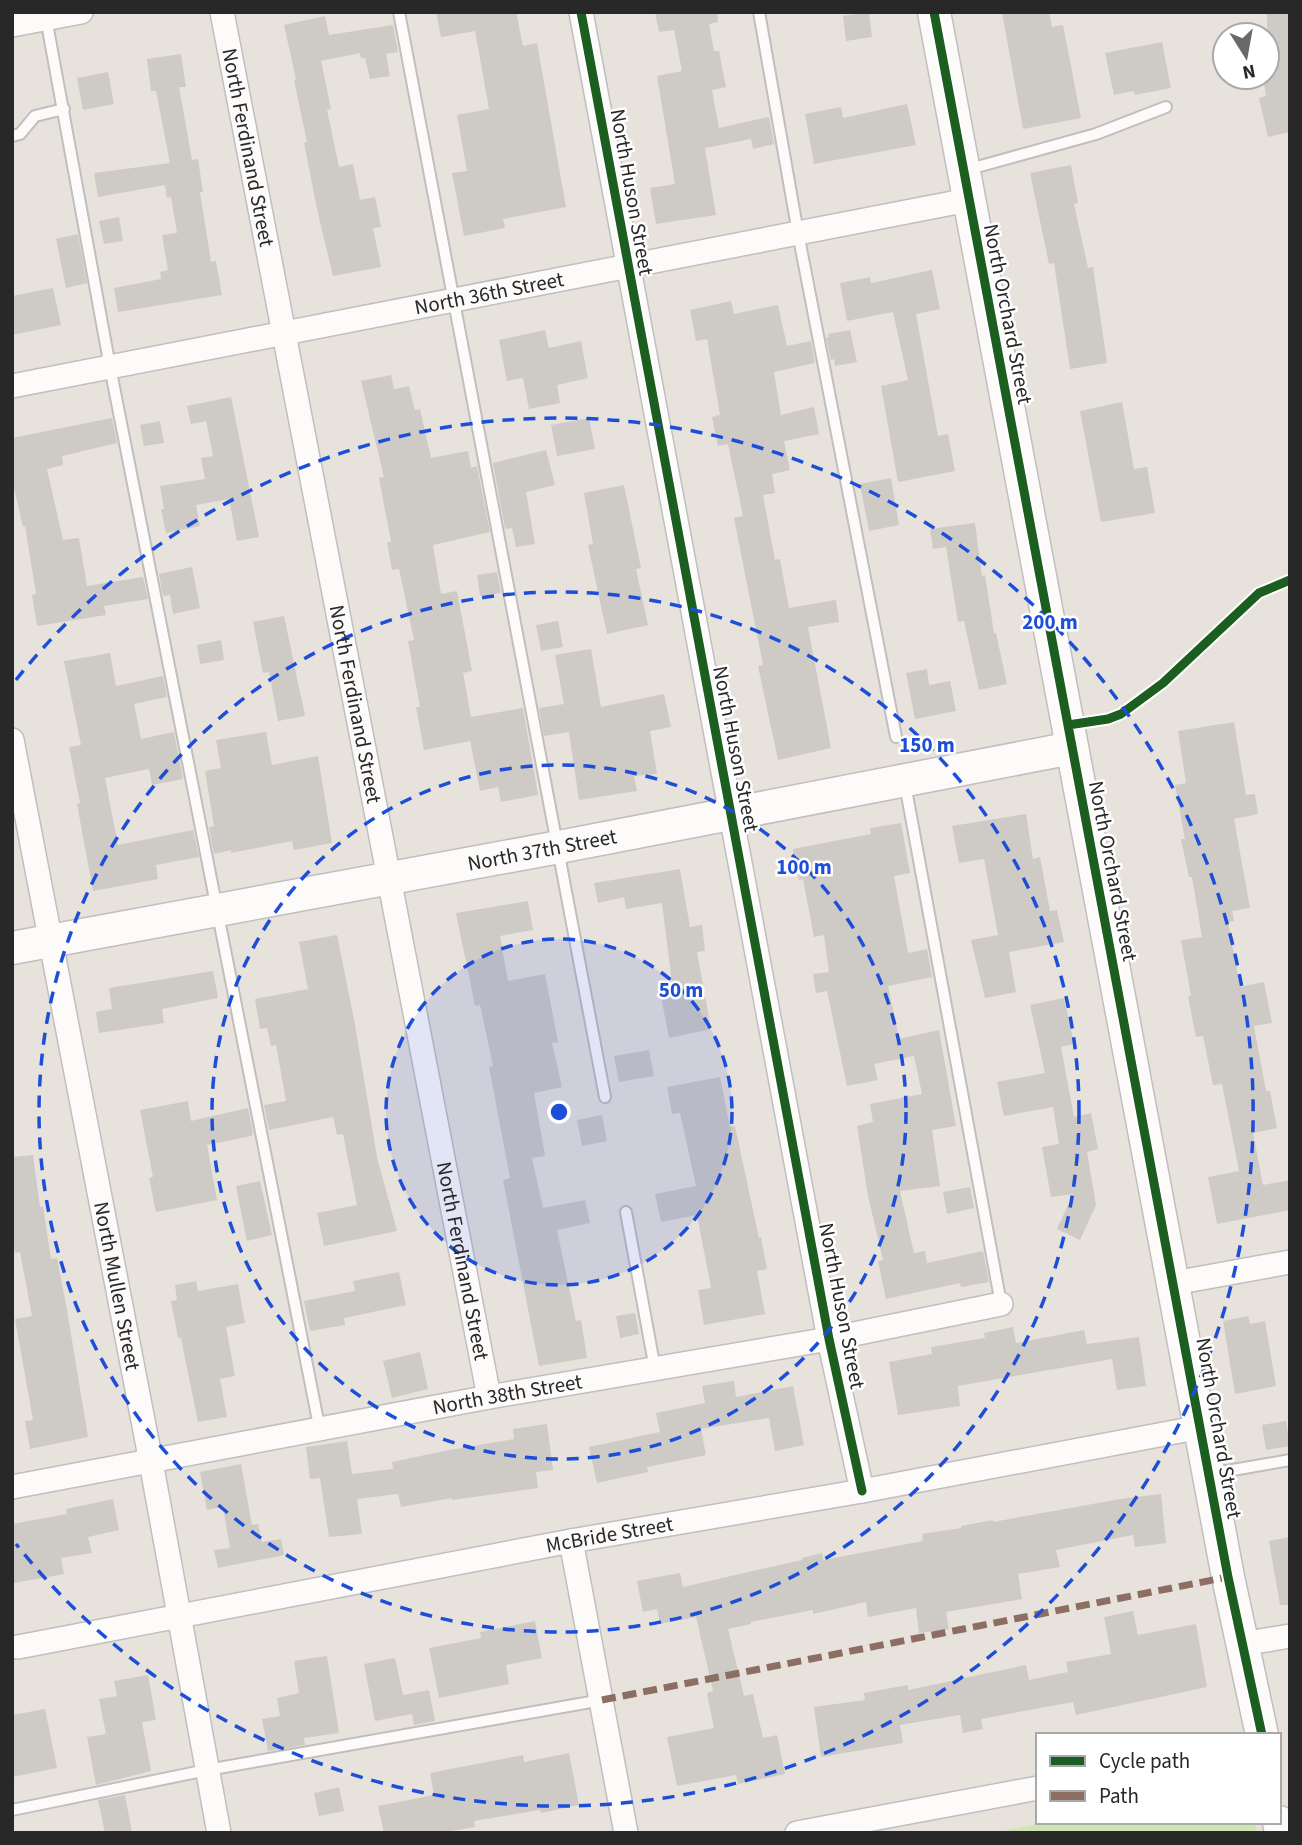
<svg xmlns="http://www.w3.org/2000/svg" width="1302" height="1845" font-family="'Source Sans 3',sans-serif">
	<style>
		.green { fill: #cfe5b2 }
		.building { fill: #cecac6 }
		.lines { fill: none; stroke-linecap: round; stroke-linejoin: round }
		.lane-casing { stroke: #c0bfbf; stroke-width: 14 }
		.street-casing { stroke: #c0bfbf; stroke-width: 26 }
		.secondary-casing { stroke: #c0bfbf; stroke-width: 35 }
		.lane { stroke: #fcfbfa; stroke-width: 10 }
		.street { stroke: #fcfbfa; stroke-width: 23 }
		.secondary { stroke: #fcfbfa; stroke-width: 32 }
		.quiet { stroke: #8d6e63; stroke-width: 7; stroke-dasharray: 14 7; stroke-linecap: butt }
		.cycleway-casing { stroke: #fff; stroke-width: 13 }
		.cycleway { stroke: #1b5e20; stroke-width: 9 }
		.ring { fill: none; stroke: #1d4ed8; stroke-width: 3.5; stroke-dasharray: 12 9 }
		.labels { text-anchor: middle; stroke-width: 5; stroke-linejoin: round; paint-order: stroke }
		.street-label { font-size: 21px; fill: #282828; stroke: #fff }
		.centre { fill: #1d4ed8; stroke: #fff; stroke-width: 3.5 }
		.ring-label { font-size: 21px; text-anchor: middle; font-weight: bold; fill: #1d4ed8; stroke: #fff; stroke-width: 5; stroke-linejoin: round; paint-order: stroke }
	</style>
	<rect width="100%" height="100%" fill="#e8e2dc"/>
	<path class="green" d="M1049,1822H1255L1257,1833H994Z"/>
	<path class="building" d="M436,12H516L523,46L537,43L566,207L503,219L505,228L464,236L452,173L467,171L457,115L489,109L475,31L441,37Z
		M655,12H717L718,22L709,24L714,51H719L726,87L712,90L719,128L769,117L774,144L753,149L751,139L705,148L716,215L656,224L650,188L675,184L657,76L682,71L674,30L659,32Z
		M869,12L872,37L846,41L843,16Z
		M1002,12H1049L1052,27L1063,25L1081,118L1023,129Z
		M1267,12H1290V132L1268,137L1259,98L1266,96L1263,77H1267Z
		M325,16L329,35L393,25L398,52L386,54L390,76L370,79L365,58H361L360,53L321,61L331,109L327,110L339,167L353,164L360,200L375,197L381,227L373,228L381,267L333,276L317,209L304,143L307,142L294,80L296,79L284,25Z
		M1162,42L1171,88L1135,95L1134,91L1114,95L1105,53Z
		M181,54L186,87H179L192,160L198,159L203,192H200L211,262L216,261L222,295L118,312L114,288L161,279L160,272L168,270L162,235L177,233L171,197L167,198L165,185L98,197L94,173L170,163L156,91H151L147,59Z
		M108,72L114,104L83,110L77,78Z
		M907,104L916,145L814,164L805,114L841,107L843,118Z
		M1071,165L1078,203L1074,204L1088,268L1093,267L1107,363L1070,369L1054,263L1049,264L1030,173Z
		M119,217L123,241L104,244L99,221Z
		M78,234L87,283L66,288L56,239Z
		M932,270L940,309L916,314L938,436L948,434L955,471L898,482L881,386L908,380L893,312L847,321L840,283L870,277L871,283Z
		M53,288L61,325L12,335V296Z
		M731,301L734,314L778,305L787,346L811,341L815,363L774,372L781,415L814,407L819,434L784,441L790,470L772,474L775,493L763,495L775,560L780,559L789,608L836,600L839,622L808,627L831,748L778,760L758,666L763,665L734,518L743,516L728,444L718,446L712,417L720,415L707,339L696,341L690,310Z
		M545,330L549,348L581,341L588,378L557,385L560,403L529,409L523,378L507,381L499,340Z
		M850,330L857,362L835,366L834,359L831,360L826,338L829,337L828,334Z
		M391,375L394,389L409,386L415,410L420,409L431,458L468,451L471,468L477,466L490,532L433,545L441,594L457,591L472,671L463,673L471,717L523,708L538,795L501,802L498,787L480,791L470,741L424,750L416,707H420L408,641L414,640L399,569L392,570L387,542H391L379,478L384,477L361,381Z
		M231,397L259,537L237,541L229,499L196,505L200,526L166,533L161,509H164L160,486L205,479L201,458L213,456L206,421L191,424L187,406Z
		M1122,402L1134,469L1147,467L1155,513L1101,522L1080,411Z
		M112,418L117,443L62,456L63,465L47,469L63,540L79,538L87,586L143,577L148,599L104,606L106,615L37,626L32,595L36,594L25,526L23,527L14,488L12,438Z
		M589,418L595,449L557,456L551,425Z
		M160,421L164,443L144,446L140,425Z
		M546,450L555,485L526,492L535,544L516,547L512,528L505,529L493,463Z
		M891,478L899,525L869,531L860,484Z
		M624,485L641,568L636,569L648,625L607,634L588,545L593,544L584,493Z
		M975,523L982,576L985,575L994,633H996L1007,684L979,690L964,621L958,622L946,547L933,549L930,529Z
		M192,567L200,608L173,614L170,595L163,596L159,574Z
		M497,572L501,593L480,596L477,575Z
		M284,616L305,716L278,721L269,672L263,673L253,622Z
		M558,621L563,647L541,651L536,625Z
		M221,640L224,660L200,664L197,645Z
		M591,649L601,707L664,694L671,727L650,731L657,774L634,776L637,791L579,800L569,732L544,736L539,708L564,704L555,655Z
		M110,653L116,686L163,676L167,697L134,704L141,739L174,732L183,779L152,785L149,769L105,778L118,845L193,830L199,857L156,865L158,879L93,891L77,804L80,803L69,747L81,745L64,661Z
		M927,669L929,685L950,681L956,711L915,719L906,673Z
		M1234,722L1246,795L1255,794L1258,814L1234,819L1250,908L1232,911L1234,921L1228,922L1240,987L1264,982L1272,1023L1254,1026L1266,1091H1270L1277,1128L1253,1133L1263,1185L1290,1180V1210L1217,1224L1208,1177L1239,1171L1222,1084L1213,1085L1203,1036L1196,1037L1188,996H1191L1181,940L1202,937L1192,877H1189L1181,839H1185L1175,785L1186,783L1178,731Z
		M266,732L272,765L318,756L332,843L294,850L292,841L231,853V850L214,854L209,827L214,826L205,771L221,768L216,740Z
		M1026,814L1033,859L1040,857L1050,911L1057,910L1064,942L1009,952L1016,992L985,998L971,940L998,935L984,859L959,863L952,826Z
		M901,823L910,873L894,876L908,953L927,949L932,977L888,986L899,1039L939,1030L956,1126L932,1130L940,1186L900,1191L914,1253L925,1251L927,1263L983,1251L989,1282L961,1287L960,1283L886,1299L878,1261L883,1260L868,1196L857,1126L873,1122L870,1104L922,1094L914,1056L874,1064L878,1080L847,1086L827,991L816,993L813,974L829,972L824,935L814,937L803,879L799,880L793,849L871,834L870,828Z
		M680,869L690,927L702,925L705,951L697,952L711,1029L669,1038L659,986L672,983L662,903L626,909L624,897L598,903L594,883Z
		M528,901L533,930L500,936L508,981L545,974L558,1042L552,1043L562,1087L534,1093L545,1156L532,1158L543,1208L585,1200L590,1223L557,1230L576,1321L581,1320L587,1358L539,1366L503,1180L510,1178L489,1067L493,1066L480,1005L475,1006L456,913Z
		M337,935L355,1025L377,1157L397,1231L324,1246L317,1213L357,1205L343,1134L337,1135L333,1117L269,1130L264,1105L286,1101L276,1045L271,1046L267,1028L260,1029L255,999L308,989L299,942Z
		M213,971L218,998L162,1009L164,1023L99,1033L96,1012L112,1009L109,988Z
		M1064,998L1074,1044L1061,1047L1074,1117L1091,1113L1098,1149L1087,1152L1096,1205L1080,1240L1057,1229L1073,1194L1051,1197L1042,1147L1059,1144L1053,1107L1004,1116L997,1082L1045,1073L1030,1005Z
		M649,1050L654,1076L619,1082L614,1056Z
		M720,1077L730,1127L735,1126L759,1238L761,1237L767,1269L757,1271L765,1314L704,1325L698,1290L711,1288L697,1215L661,1222L655,1194L696,1186L680,1113L672,1114L667,1087Z
		M188,1101L191,1121L248,1108L253,1133L251,1136L207,1145L217,1200L156,1212L149,1178L153,1177L140,1110Z
		M602,1115L607,1141L582,1146L577,1120Z
		M33,1155L40,1207L43,1206L51,1259L57,1258L67,1310L88,1437L30,1449L25,1421L33,1420L15,1319L32,1316L20,1252L15,1253L12,1236V1157Z
		M260,1181L272,1235L247,1241L236,1186Z
		M970,1187L974,1208L947,1214L943,1192Z
		M399,1272L406,1305L344,1318L345,1325L310,1331L304,1301L355,1291L353,1281Z
		M196,1281L198,1291L238,1284L245,1323L226,1327L235,1376L220,1379L227,1417L198,1422L181,1338H178L171,1301L177,1300L175,1285Z
		M635,1313L639,1334L620,1338L616,1316Z
		M1248,1316L1250,1324L1265,1321L1276,1386L1235,1394L1223,1321Z
		M1013,1327L1016,1343L1084,1330L1087,1344L1139,1337L1146,1386L1117,1390L1112,1359L958,1386L960,1406L898,1415L889,1362L932,1354L931,1347L985,1338L984,1333Z
		M420,1352L428,1389L392,1398L383,1361Z
		M734,1381L736,1397L793,1386L804,1445L775,1451L769,1418L701,1429L706,1455L647,1467L648,1472L597,1483L589,1447L660,1432L656,1413L705,1403L702,1386Z
		M1286,1421L1290,1446L1266,1450L1262,1425Z
		M547,1424L553,1470L536,1472L538,1488L452,1500V1498L401,1507L398,1494L357,1499L362,1534L329,1537L320,1478L310,1479L306,1447L347,1441L352,1474L393,1469L392,1462L444,1451L514,1439L513,1429Z
		M241,1464L252,1525L258,1524L262,1542L281,1539L284,1555L218,1568L214,1550L230,1548L223,1507L207,1510L200,1472Z
		M1161,1494L1166,1543L1135,1547L1133,1535L1056,1550L1060,1567L1018,1574L1022,1599L946,1612L949,1629L919,1633L916,1608L868,1617L866,1602L813,1614V1610L751,1622V1624L728,1629L744,1696L753,1694L763,1738L777,1735L785,1774L738,1784L736,1775L677,1786L667,1737L714,1728L707,1693L713,1691L696,1617L660,1624L657,1609L643,1612L637,1581L680,1573L683,1587L802,1560V1558L822,1553L823,1560L923,1541L922,1534L961,1528V1526L993,1520V1522L1120,1499Z
		M113,1499L119,1530L88,1537L92,1553L61,1558L64,1574L14,1583L12,1524L67,1514L66,1509Z
		M1290,1537V1605H1280L1269,1541Z
		M1133,1611L1138,1635L1196,1624L1207,1687L1076,1715L1073,1702L981,1719L983,1729L963,1733L960,1715L900,1725L903,1743L821,1757L814,1707L865,1700L864,1693L908,1685V1690L1026,1665L1029,1680L1068,1672L1066,1662L1111,1654L1104,1617Z
		M535,1621L542,1658L506,1665L509,1684L439,1698L429,1648L481,1638L480,1632Z
		M327,1656L339,1733L304,1738L305,1745L268,1751L262,1719L280,1716L277,1698L299,1693L294,1661Z
		M395,1658L403,1695L429,1690L435,1721L414,1725L412,1714L375,1721L364,1664Z
		M148,1675L156,1720L142,1722L151,1771L96,1785L87,1737L106,1734L99,1699L117,1696L114,1681Z
		M45,1709L57,1768L12,1777V1715Z
		M569,1753L579,1805L541,1813L540,1810L474,1821L475,1827L439,1833H384L378,1806L434,1795L430,1773L523,1755L524,1762Z
		M339,1787L344,1811L319,1816L314,1793Z
		M125,1795L132,1833H105L98,1800Z"/>
	<g class="lines">
		<g class="lane-casing">
			<path id="lane" d="M399,12L605,1097
				M759,12L798,233L896,737
				M46,18L110,367L320,1431
				M12,136L20,134L35,116L64,109
				M966,170L1096,134L1166,107
				M905,784L1001,1304
				M626,1212L655,1369
				M1210,1474L1290,1460
				M12,1810L207,1770L602,1700"/>
		</g>
		<g class="street-casing">
			<g id="street">
				<path id="s1" d="M222,12L489,1397"/>
				<path d="M581,12L829,1339L862,1491"/>
				<path d="M12,25L81,12"/>
				<path id="s2" d="M12,386L968,200"/>
				<path id="s3" d="M12,740L151,1462L219,1833"/>
				<path d="M1174,1283L1290,1262"/>
				<path id="s4" d="M12,1487L489,1397L829,1339L1001,1304"/>
				<path d="M571,1541L626,1833"/>
				<path d="M1242,1644L1290,1636"/>
				<path id="s5" d="M18,1647L571,1541L862,1491L1201,1427"/>
				<path d="M797,1833L1038,1788"/>
			</g>
		</g>
		<g class="secondary-casing">
			<g id="secondary">
				<path d="M934,12L1228,1577L1262,1735"/>
				<path id="s6" d="M12,948L559,847L1072,748"/>
				<path d="M1279,1822L1281,1833"/>
			</g>
		</g>
		<use href="#lane" class="lane"/>
		<use href="#street" class="street"/>
		<use href="#secondary" class="secondary"/>
		<path class="quiet" d="M602,1700L1228,1577"/>
		<g class="cycleway-casing">
			<path id="cycleway" d="M581,12L829,1339L862,1491
				M934,12L1228,1577L1262,1735
				M1068,725L1108,719L1121,714L1163,683L1259,593L1290,580"/>
		</g>
		<use href="#cycleway" class="cycleway"/>
	</g>
	<circle cx="559" cy="1112" r="173" fill="#1d4ed8" fill-opacity=".12"/>
	<g class="ring">
		<circle cx="559" cy="1112" r="173"/>
		<circle cx="559" cy="1112" r="347"/>
		<circle cx="559" cy="1112" r="520"/>
		<path d="M16 680A694 694 0 1 1 16 1544"/>
	</g>
	<g class="labels">
		<g class="street-label">
			<text dy="7" stroke="none"><textPath href="#s1" startOffset="138">North Ferdinand Street</textPath></text>
			<text transform="translate(632 192) rotate(80)" y="7">North Huson Street</text>
			<text dy="7" stroke="none"><textPath href="#s2" startOffset="486">North 36th Street</textPath></text>
			<text transform="translate(1008 314) rotate(79)" y="7">North Orchard Street</text>
			<text dy="7" stroke="none"><textPath href="#s1" startOffset="705">North Ferdinand Street</textPath></text>
			<text transform="translate(736 749) rotate(79)" y="7">North Huson Street</text>
			<text dy="7" stroke="none"><textPath href="#s6" startOffset="539">North 37th Street</textPath></text>
			<text transform="translate(1113 871) rotate(79)" y="7">North Orchard Street</text>
			<text dy="7" stroke="none"><textPath href="#s1" startOffset="1272">North Ferdinand Street</textPath></text>
			<text dy="7" stroke="none"><textPath href="#s3" startOffset="556">North Mullen Street</textPath></text>
			<text transform="translate(842 1306) rotate(79)" y="7">North Huson Street</text>
			<text dy="7" stroke="none"><textPath href="#s4" startOffset="504">North 38th Street</textPath></text>
			<text transform="translate(1219 1428) rotate(80)" y="7">North Orchard Street</text>
			<text dy="7" stroke="none"><textPath href="#s5" startOffset="602">McBride Street</textPath></text>
		</g>
	</g>
	<circle cx="559" cy="1112" r="10" class="centre"/>
	<g class="ring-label">
		<text x="1050" y="629">200 m</text>
		<text x="927" y="752">150 m</text>
		<text x="804" y="874">100 m</text>
		<text x="681" y="997">50 m</text>
	</g>
	<rect width="1302" height="1845" fill="none" stroke="#282828" stroke-width="28"/>
	<rect x="1036" y="1733" width="245" height="91" fill="#ffffff" stroke="#a9a9a9" stroke-width="2"/>
	<rect x="1050" y="1756" width="35" height="10" fill="#1b5e20" stroke="#a9a9a9" stroke-width="2"/>
	<text x="1099" y="1768" font-size="21" fill="#282828">Cycle path</text>
	<rect x="1050" y="1791" width="35" height="10" fill="#8d6e63" stroke="#a9a9a9" stroke-width="2"/>
	<text x="1099" y="1803" font-size="21" fill="#282828">Path</text>
	<g transform="translate(1246 56) rotate(169)"><circle r="33" fill="#ffffff" stroke="#a9a9a9" stroke-width="2"/>
	<path d="M0-5L12 26L0 18L-12 26Z" fill="#6b6967"/>
	<text y="-10" font-size="19" font-weight="bold" text-anchor="middle" fill="#282828">N</text>
	</g>
</svg>
